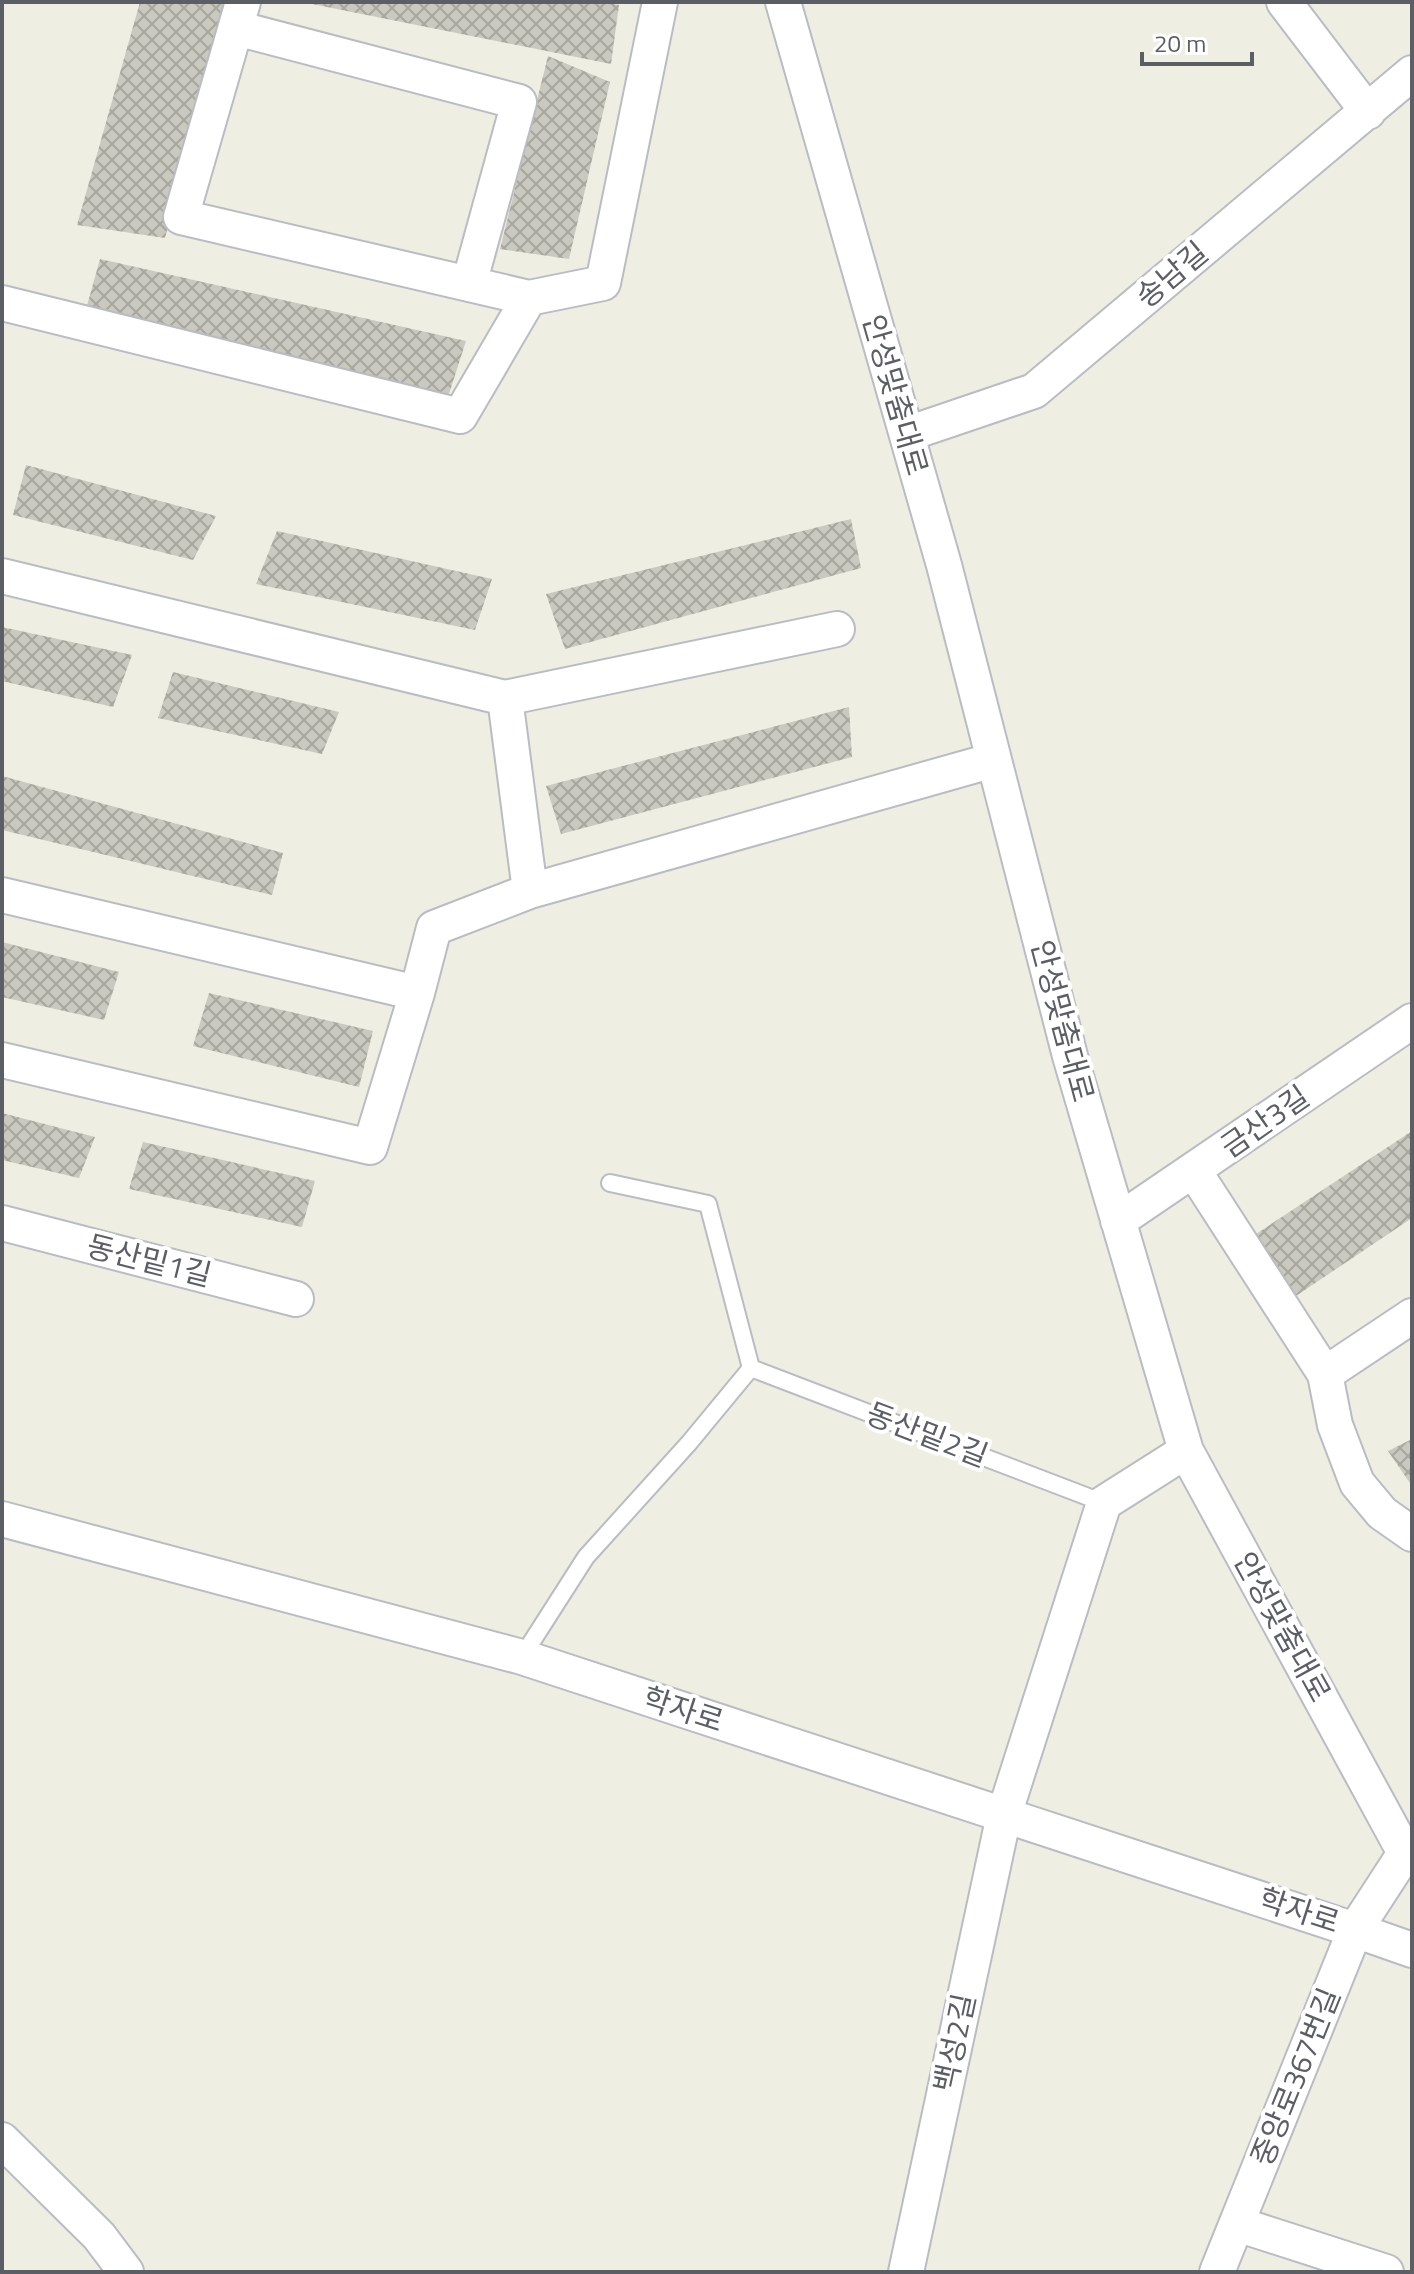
<svg xmlns="http://www.w3.org/2000/svg" width="1414" height="2274" font-family="'Titillium Web','Noto Sans KR',sans-serif">
	<style>
		.building { fill: url(#building-cross-hatch) }
		.lines { fill: none; stroke-linecap: round; stroke-linejoin: round }
		.service-casing { stroke: #babcc3; stroke-width: 20 }
		.minor-casing { stroke: #babcc3; stroke-width: 38 }
		.service { stroke: #fff; stroke-width: 16 }
		.minor { stroke: #fff; stroke-width: 34 }
		.labels { text-anchor: middle; stroke-width: 8; stroke-linejoin: round; paint-order: stroke }
		.street-label { font-size: 30px; fill: #5b5e65; stroke: #fff }
	</style>
	<defs>
		<pattern id="building-cross-hatch" width="8" height="8" patternUnits="userSpaceOnUse" patternTransform="scale(2)"><rect width="8" height="8" fill="#cac9bf"/><path d="M0 0l8 8M0 8l8-8" fill="none" stroke="#a7a69f"/></pattern>
	</defs>
	<rect width="100%" height="100%" fill="#efeee3"/>
	<path class="building" d="M140,2H226L165,238L77,225Z
		M302,2H602L619,5L611,64Z
		M548,56L610,82L569,259L500,249Z
		M100,259L466,341L448,397L85,313Z
		M26,465L216,516L193,560L13,515Z
		M851,519L861,568L565,649L546,594Z
		M277,531L492,579L475,630L256,584Z
		M2,627L132,655L113,707L2,681Z
		M173,672L339,712L322,754L158,718Z
		M849,707L852,757L561,834L546,786Z
		M2,776L283,853L272,895L2,830Z
		M2,942L119,972L104,1020L2,997Z
		M209,993L373,1031L359,1087L193,1046Z
		M2,1113L95,1137L79,1178L2,1160Z
		M1412,1131V1218L1290,1300L1250,1238Z
		M143,1142L315,1181L302,1227L129,1189Z
		M1412,1439V1486L1388,1451Z"/>
	<g class="lines">
		<g class="service-casing">
			<path id="service" d="M610,1183L708,1204L751,1368
				M522,1657L586,1557L689,1443L751,1368L1104,1503"/>
		</g>
		<g class="minor-casing">
			<path id="minor" d="M243,2L181,217L529,298
				M783,2L944,565L1070,1056L1186,1451L1405,1853L1355,1930L1412,1950
				M1284,2L1368,112
				M236,28L519,102L469,284
				M2,303L460,416L529,298L603,283L660,2
				M907,434L1034,391L1412,73
				M2,576L505,698
				M837,629L505,698L530,891L994,760
				M2,895L417,993L434,928L530,891
				M2,1060L370,1147L417,993
				M1194,1171L1325,1374L1335,1425L1357,1483L1382,1513L1412,1534
				M1118,1221L1412,1021
				M2,1223L296,1299
				M1325,1374L1412,1316
				M2,1519L522,1657L1355,1930L1217,2272
				M2,2140L99,2236L126,2272
				M1237,2224L1386,2272
				M906,2272L1004,1815L1104,1503L1186,1451"/>
		</g>
		<use href="#service" class="service"/>
		<use href="#minor" class="minor"/>
	</g>
	<g class="labels">
		<g class="street-label">
			<text transform="translate(1172 275) rotate(-40)" y="10">송남길</text>
			<text transform="translate(895 395) rotate(74)" y="10">안성맞춤대로</text>
			<text transform="translate(1062 1021) rotate(75)" y="10">안성맞춤대로</text>
			<text transform="translate(1265 1122) rotate(-35)" y="10">금산3길</text>
			<text transform="translate(149 1261) rotate(14)" y="10">동산밑1길</text>
			<text transform="translate(927 1435) rotate(21)" y="10">동산밑2길</text>
			<text transform="translate(1282 1627) rotate(61)" y="10">안성맞춤대로</text>
			<text transform="translate(683 1710) rotate(18)" y="10">학자로</text>
			<text transform="translate(1299 1911) rotate(18)" y="10">학자로</text>
			<text transform="translate(955 2043) rotate(-78)" y="10">백성2길</text>
			<text transform="translate(1296 2077) rotate(-68)" y="10">중앙로367번길</text>
		</g>
	</g>
	<rect width="1414" height="2274" fill="none" stroke="#5b5e65" stroke-width="8"/>
	<path d="M1142 52v12h110v-12" fill="none" stroke="#5b5e65" stroke-width="4"/>
	<text x="1154" y="52" font-size="24" fill="#5b5e65" stroke="#ffffff" stroke-width="6" paint-order="stroke">20 m</text>
</svg>
